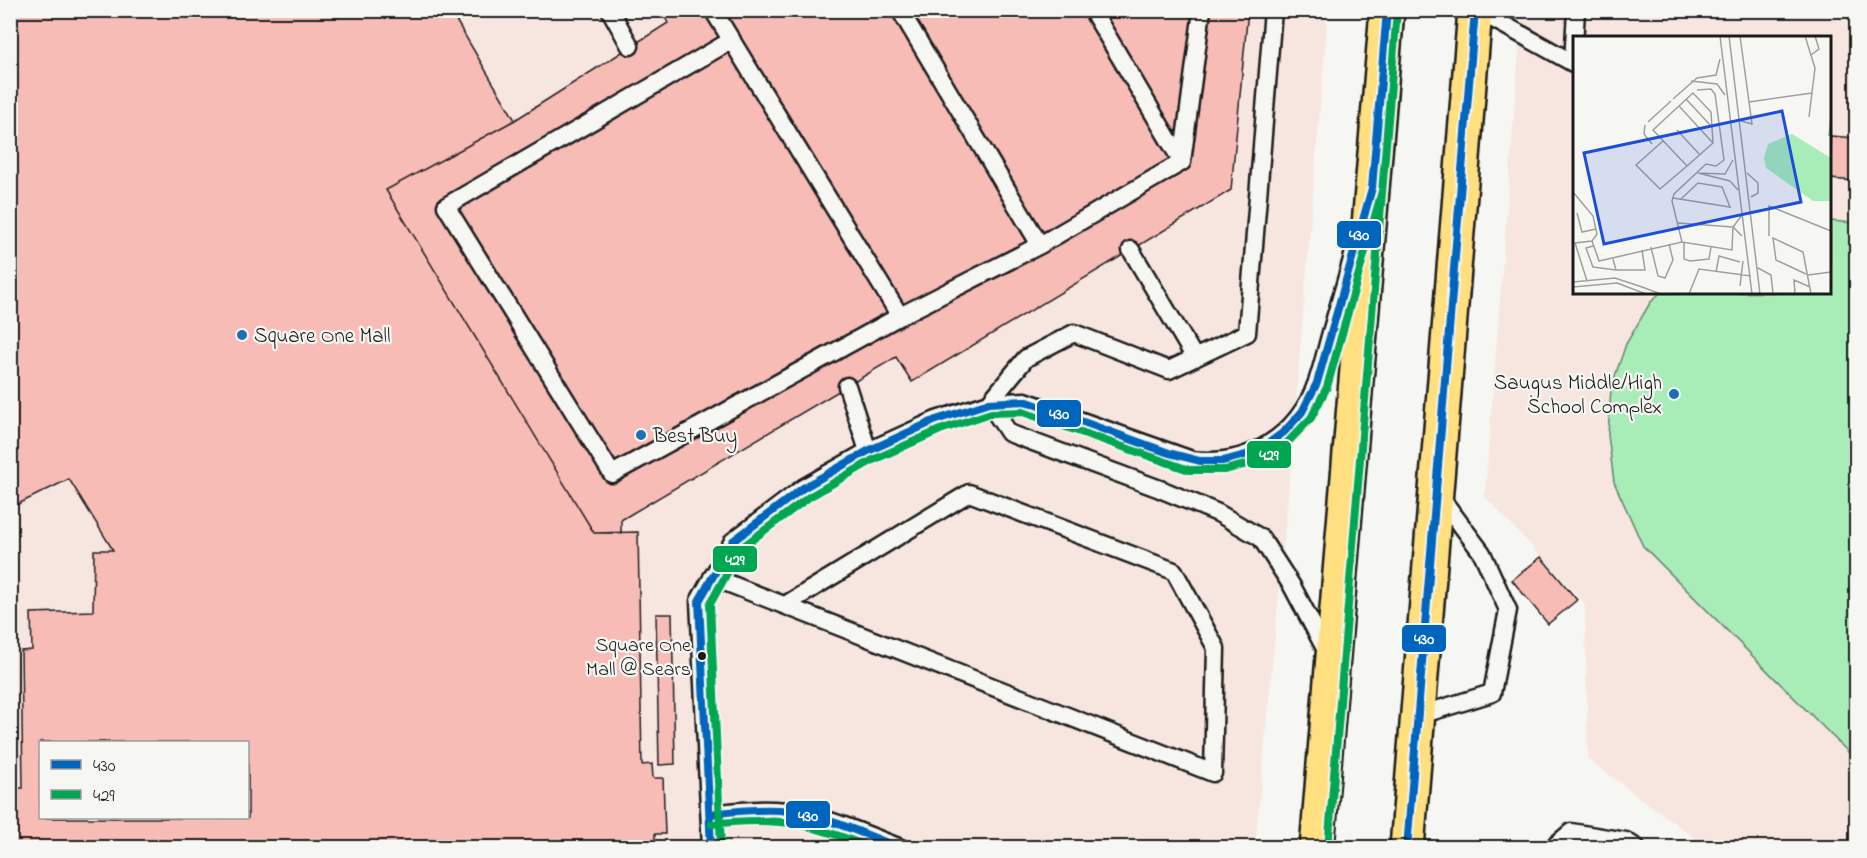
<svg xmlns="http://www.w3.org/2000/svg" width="1867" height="858" font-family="'Indie Flower',sans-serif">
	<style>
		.built { fill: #f7e5e0; fill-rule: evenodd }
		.green { fill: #a8edb8; stroke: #62846a; stroke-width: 1.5 }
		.building { fill: #f8bcb7; stroke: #1c1c1c; stroke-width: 1.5; fill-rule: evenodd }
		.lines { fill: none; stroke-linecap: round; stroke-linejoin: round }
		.lane-casing { stroke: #1c1c1c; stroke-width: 21 }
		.highway-casing { stroke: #1c1c1c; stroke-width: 38 }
		.lane { stroke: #f6f6f2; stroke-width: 16 }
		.highway { stroke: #ffdf80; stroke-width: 33 }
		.bus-1-casing { stroke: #f6f6f2; stroke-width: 12 }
		.bus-2-casing { stroke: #f6f6f2; stroke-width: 12 }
		.bus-1 { stroke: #0065bd; stroke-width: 8 }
		.bus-2 { stroke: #00a651; stroke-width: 8 }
		.poi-dot { fill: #1f6fb2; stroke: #f6f6f2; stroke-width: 2 }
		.bus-dot { fill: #1c1c1c; stroke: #f6f6f2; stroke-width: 2 }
		.labels { text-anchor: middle; stroke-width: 4.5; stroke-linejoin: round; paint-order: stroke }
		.bus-label { font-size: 20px; fill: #1c1c1c; stroke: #f6f6f2; text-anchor: end }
		.poi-label { font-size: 21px; fill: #1c1c1c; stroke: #f6f6f2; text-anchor: start }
		.inset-road { fill: none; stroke: #9f9f9c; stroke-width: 1.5 }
		.view { fill: #1d4ed8; fill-opacity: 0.15; stroke: #1d4ed8; stroke-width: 3 }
		.inset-edge { fill: none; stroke: #1c1c1c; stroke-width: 3 }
		.line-badge { stroke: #f6f6f2; stroke-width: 2 }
		.badge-label { font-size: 16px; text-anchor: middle; font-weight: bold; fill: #fff }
	</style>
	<rect width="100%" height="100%" fill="#f6f6f2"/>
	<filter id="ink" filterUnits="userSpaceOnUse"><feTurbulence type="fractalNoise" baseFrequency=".0167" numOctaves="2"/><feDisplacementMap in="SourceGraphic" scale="12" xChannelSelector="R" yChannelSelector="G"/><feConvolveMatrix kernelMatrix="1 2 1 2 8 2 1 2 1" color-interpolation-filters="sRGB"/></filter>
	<g filter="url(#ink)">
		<path class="built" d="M10,11H1328L1287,506L1255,847H11ZM40,742H248V818H40Z
			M1522,11H1856V847H1707L1588,759L1585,604L1485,496ZM1574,38H1830V292H1574Z"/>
		<path class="green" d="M1830,221L1856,223V760L1643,546L1614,482L1608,435L1611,388L1626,344L1650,303L1660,293L1830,292Z"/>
		<path class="building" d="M10,10H450L515,120L386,190L594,533L638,532L642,765L652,764L653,778H663L665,834H655V846H643V848H10V788H23L21,651L32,650L31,613L93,611L94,550H113L69,479L10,508ZM40,742H248V818H40Z
			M661,10H1248L1231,190L912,382L896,357L621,520V533H594L386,190L515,120L668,23Z
			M1830,136L1856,138V181L1830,179Z
			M1541,557L1577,600L1548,624L1512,580Z
			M656,614H672L675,764L659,765Z"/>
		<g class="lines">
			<g class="lane-casing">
				<path id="lane" d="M610,10L630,46
					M713,10L900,316L1040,245L1182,162L1202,10
					M900,10L1040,245
					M1092,10L1182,162
					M1477,10L1573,63L1576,10
					M732,40L446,206L612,474L900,316
					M1131,250L1195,358
					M847,386L868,451
					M989,403L1026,358L1074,333L1169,370L1247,333L1273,10
					M989,403L1009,433L1160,489L1218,513L1261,538L1292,586L1328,654
					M712,577L1213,773L1216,648L1174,571L969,493L785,605
					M1417,716L1492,693L1508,610L1482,553L1438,494
					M711,814C742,810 773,807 804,814C837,821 869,836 901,848
					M711,848L699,601L733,541L803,488L868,451L936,420L989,403L1025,401L1192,460C1249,467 1298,436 1317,382C1323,365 1327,346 1332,329C1340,302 1347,276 1355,249
					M1552,848L1571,832L1626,841L1637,848"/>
			</g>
			<g class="highway-casing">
				<path id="highway" d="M1317,848L1387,10
					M1407,848L1475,10"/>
			</g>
			<use href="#lane" class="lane"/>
			<use href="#highway" class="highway"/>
			<g class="bus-1-casing">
				<path id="bus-1" d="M711,814C734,811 757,809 780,810C822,814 861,833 900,848
					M711,848L699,601L733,541L803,488L868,451L936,420L989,403L1025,401L1169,453L1200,461H1223L1249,454L1262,448L1284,432L1302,412L1317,383L1372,188L1387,10
					M1407,848L1475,10"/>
			</g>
			<g class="bus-2-casing">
				<path id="bus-2" d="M712,824C778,816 810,823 871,848
					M721,847L710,604L741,548L809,497L873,460L940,430L991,413L1023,412L1189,470H1225L1259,461L1287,443L1311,418L1327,387L1382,191
					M1328,848L1397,11"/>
			</g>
			<use href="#bus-1" class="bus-1"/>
			<use href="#bus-2" class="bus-2"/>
		</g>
	</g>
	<g class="poi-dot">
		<circle cx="242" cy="335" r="6"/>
		<circle cx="1674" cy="394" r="6"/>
		<circle cx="641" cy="435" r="6"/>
	</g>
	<circle class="bus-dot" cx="702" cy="656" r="5"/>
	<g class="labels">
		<g class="bus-label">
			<text x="691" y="651">Square One<tspan x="691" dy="24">Mall @ Sears</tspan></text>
		</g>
		<g class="poi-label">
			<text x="254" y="342">Square One Mall</text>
			<text x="1662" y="389" text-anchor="end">Saugus Middle/High<tspan x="1662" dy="24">School Complex</tspan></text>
			<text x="653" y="442">Best Buy</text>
		</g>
	</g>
	<g transform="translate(1573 36)">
		<rect width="258" height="258" fill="#f6f6f2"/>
		<path d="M219,98L258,122V165H240L193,132L191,122L195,108Z" fill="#a8edb8"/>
		<path class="inset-road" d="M147,0L179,258M156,0L187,258M167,0L179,88L168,85M232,0L242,32L236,81M238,19L246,13L242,0M118,45L144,48L152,59M120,57L138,76L140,107L114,130L80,94ZM100,63L124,42L143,39L147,23M113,63L138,90M176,66L239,57M106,70L140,107M75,86L98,65M72,89L71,98L79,108M104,94L127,119M256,100L258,79M90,105L63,129L87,153L114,130M125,137L152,138L160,124M125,137L157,145L165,154M174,137L185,147V157L178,161M0,156L20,180L24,198L19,205L26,225L109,206L159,214L160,191L169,179M100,162L157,171L149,151L125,147L108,163M4,177L9,196L23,193M105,187L160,191L169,200M196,200V170L258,195M109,206L99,165L101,158L133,128L143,130L151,124L142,58L138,53L124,54M111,206V223L117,225L136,223L138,211M20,210L13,212L20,231L43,234M78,211L85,240L92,242L100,224L96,208M40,223L43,234H72L69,214M185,232L198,239L200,258M143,236L146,220L167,226M233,238L203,224L200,202L230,216L238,258M235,239L258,236M14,245L2,207L19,205M0,246L42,242L72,252M167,250L170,225M0,251L44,247L73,258M69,251L88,258M116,258L126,233L178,240M222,258L221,244L237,251"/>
		<path class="view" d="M209,75L228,166L31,208L11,117Z"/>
		<rect width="258" height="258" class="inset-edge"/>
	</g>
	<g class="line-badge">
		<rect x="1336" y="220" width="46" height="29" rx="6" fill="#0065bd"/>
		<rect x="1036" y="399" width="46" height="29" rx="6" fill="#0065bd"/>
		<rect x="1246" y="440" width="46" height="29" rx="6" fill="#00a651"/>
		<rect x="712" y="545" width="46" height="28" rx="6" fill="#00a651"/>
		<rect x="1401" y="624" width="46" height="29" rx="6" fill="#0065bd"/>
		<rect x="785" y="800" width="46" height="29" rx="6" fill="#0065bd"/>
	</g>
	<g class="badge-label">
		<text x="1359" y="240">430</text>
		<text x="1059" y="419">430</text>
		<text x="1269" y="460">429</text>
		<text x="735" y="565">429</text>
		<text x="1424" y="644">430</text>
		<text x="808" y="821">430</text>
	</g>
	<rect width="1867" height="858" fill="none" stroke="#f6f6f2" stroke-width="36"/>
	<rect x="18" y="18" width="1831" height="822" fill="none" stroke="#1c1c1c" stroke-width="2" filter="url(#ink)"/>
	<rect x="39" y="741" width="210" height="78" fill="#f6f6f2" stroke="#9f9f9c" stroke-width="1.5"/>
	<rect x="51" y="760" width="30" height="9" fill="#0065bd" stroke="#9f9f9c" stroke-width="1.5"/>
	<text x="93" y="771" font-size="18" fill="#1c1c1c">430</text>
	<rect x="51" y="790" width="30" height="9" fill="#00a651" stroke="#9f9f9c" stroke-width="1.5"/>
	<text x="93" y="801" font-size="18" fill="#1c1c1c">429</text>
</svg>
